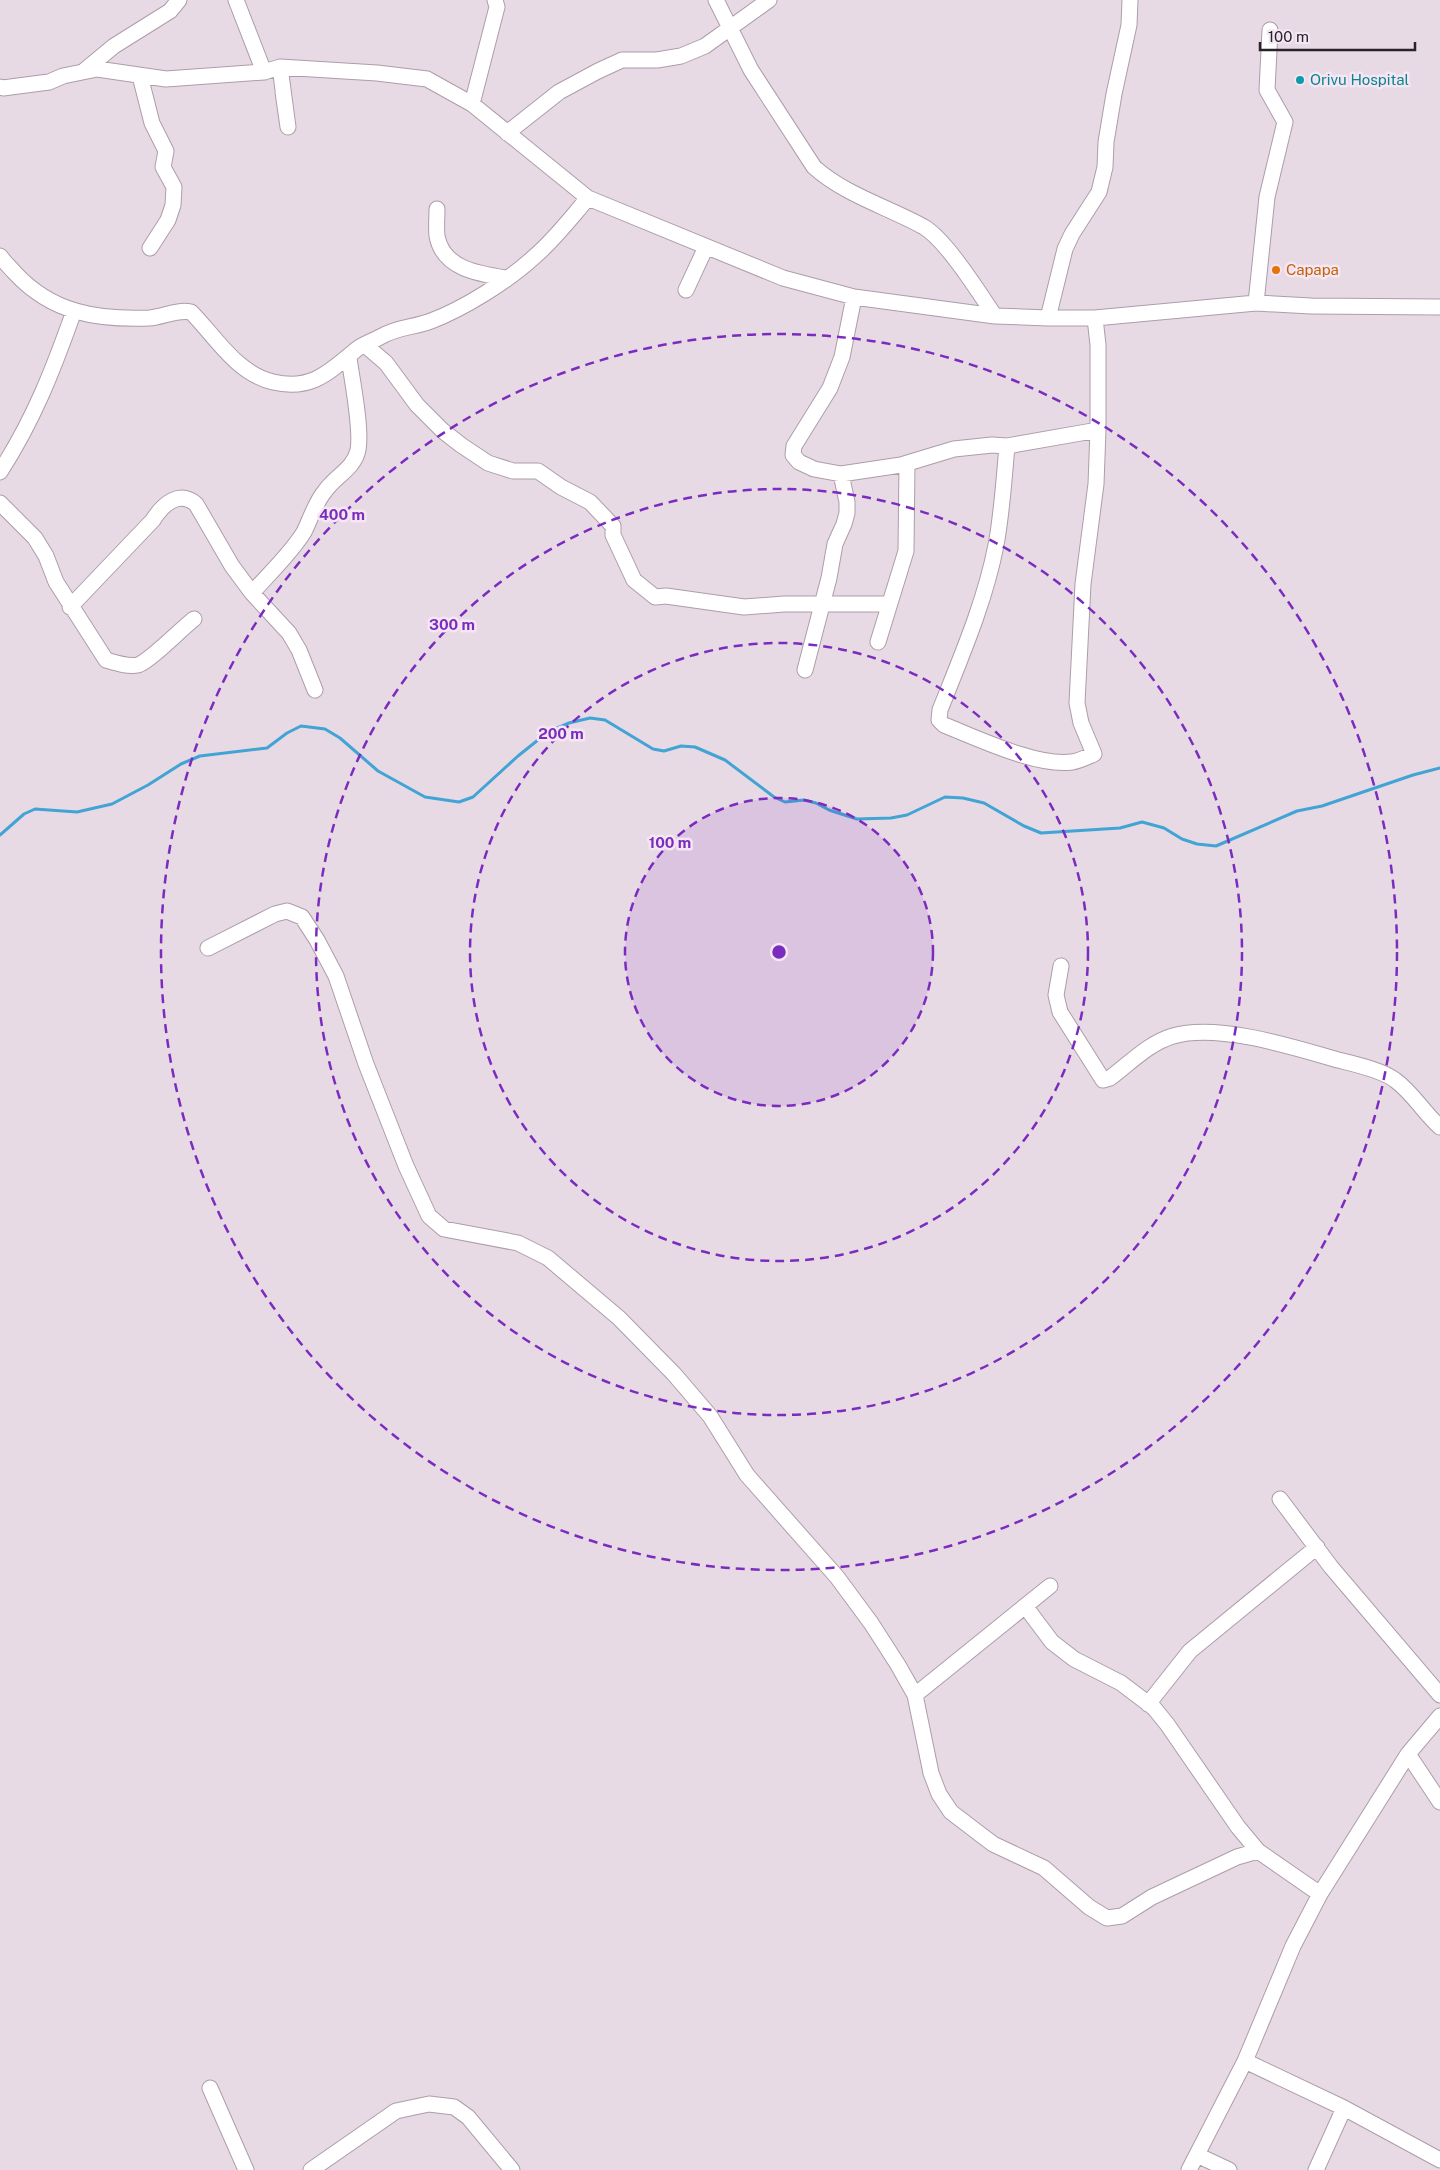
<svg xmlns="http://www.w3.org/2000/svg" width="1440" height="2170" font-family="'Public Sans',sans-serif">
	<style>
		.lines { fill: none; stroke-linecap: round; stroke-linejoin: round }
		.stream { stroke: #42a3d5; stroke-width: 3 }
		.minor-casing { stroke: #ab9ea9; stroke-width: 17 }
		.minor { stroke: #fff; stroke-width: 15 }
		.ring { fill: none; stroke: #7b2cbf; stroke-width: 2.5; stroke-dasharray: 9 6 }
		.culture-dot { fill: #0f9aa8; stroke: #f4e7f3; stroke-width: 2 }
		.food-dot { fill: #e8710a; stroke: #f4e7f3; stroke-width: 2 }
		.labels { text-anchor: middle; stroke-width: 5; stroke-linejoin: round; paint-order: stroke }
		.culture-label { font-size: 15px; fill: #0d838f; stroke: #f4e7f3; text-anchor: start }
		.food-label { font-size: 15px; fill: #c56008; stroke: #f4e7f3; text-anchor: start }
		.centre { fill: #7b2cbf; stroke: #f4e7f3; stroke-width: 2.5 }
		.ring-label { font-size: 15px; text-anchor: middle; font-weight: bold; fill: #7b2cbf; stroke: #f4e7f3; stroke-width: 5; stroke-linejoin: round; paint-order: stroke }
	</style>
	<rect width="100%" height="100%" fill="#e7dae5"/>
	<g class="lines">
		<path class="stream" d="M0,835L24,814L35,809L77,812L112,804L148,785L181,764L200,756L267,748L287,733L301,726L325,729L340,738L378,771L425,797L459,802L473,797L518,756L548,732L569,723L590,718L605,720L653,749L664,751L681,746L695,747L725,760L774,797L785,802L804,800L816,803L829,810L857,819L891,818L907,815L945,797L963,798L984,803L1024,826L1041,833L1120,828L1142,822L1164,828L1182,839L1197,844L1216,846L1297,811L1322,806L1413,775L1440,768"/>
		<g class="minor-casing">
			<path id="minor" d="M236,0L264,72
				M716,0L751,70L814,167C845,195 888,207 924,227C947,241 979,293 995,316
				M280,67L288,127L283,92
				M85,70L114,46L170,11L179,0
				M140,76L152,123L166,151L163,167L174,187L173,205L168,220L150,248
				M0,87L3,88L49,82L63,76L97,69L166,79L264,72L280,67L377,73L427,79L472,104L588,198L783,278L854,297L995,316L1048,318H1095L1256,303L1311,306L1440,307
				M472,104L497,7L495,0
				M507,133L559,92L598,71L622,60H657L681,56L705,46L769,0
				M437,209C437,217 436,228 437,236C443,269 479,274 506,278
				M0,256C4,262 10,267 15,273C52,313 97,320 149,318C163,317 177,309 191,312C216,337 236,373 273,382C312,391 329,372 357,349C363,344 373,341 380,337C399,326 413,328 431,321C463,309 508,281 534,257C554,240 570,219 588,198
				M686,290L706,247
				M854,297L842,357L830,388L794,446L793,455L799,462L814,469L841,474L901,465L954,449L992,445L1007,446L1098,430
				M1256,303L1267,197L1285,122L1267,90L1270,30
				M1048,318L1065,249L1072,234L1099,192L1105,167L1106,142L1114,94L1129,25L1130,0
				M365,345L386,363L417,405L443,431L461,445L488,463L513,471H538L561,487L590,502L613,526V535L634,580L655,597L666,596L744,607L784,604H889
				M1007,446C1004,479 1002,513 996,545C985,602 961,657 940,710L939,720L944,725C977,738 1037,767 1072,762C1079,761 1087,757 1094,754L1081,723L1077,703L1083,584L1096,484L1098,430V345L1095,318
				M0,472C34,419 53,370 74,311
				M0,503L35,538L46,556L56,582L106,660C116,663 128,667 138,665C150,661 182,628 194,619
				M252,593C268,575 292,552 304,532C311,518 315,503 325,491C335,476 354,469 358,450C362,429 352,380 349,358
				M70,607L153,520C163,504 179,490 196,504L232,566L252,593L289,633L299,650L315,690
				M878,642L906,551L907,463
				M805,670L829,578L835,544L844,524L847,513V502L841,474
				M208,948L275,914L287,911L302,917L317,940L336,976L366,1064L406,1166L429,1216L444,1229L518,1243L548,1258L619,1318L674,1374L710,1416L747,1475L837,1577L871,1623L898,1665L915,1695L931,1773L939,1794L951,1812L993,1844L1044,1868L1089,1907L1107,1918L1122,1916L1152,1897L1237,1857L1258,1851
				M1061,966L1056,995L1060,1012L1103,1080L1110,1078C1130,1063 1149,1043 1173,1036C1218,1023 1293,1047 1338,1060C1354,1064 1382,1070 1395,1080C1413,1093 1424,1113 1440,1127
				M1280,1499L1331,1567L1440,1695
				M1025,1606L1052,1642L1074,1659L1121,1683L1154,1708L1167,1724L1238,1827L1258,1851L1320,1894
				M915,1695L1050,1586
				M1148,1704L1190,1651L1317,1547
				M1408,1754L1440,1802
				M1245,2061L1344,2108L1440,2160
				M210,2088L246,2170
				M1197,2155L1229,2170
				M311,2170L396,2111L429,2104L454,2107L468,2117L512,2170
				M1189,2170L1245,2061L1293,1946L1320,1894L1408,1754L1440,1716
				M1316,2170L1344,2108"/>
		</g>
		<use href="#minor" class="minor"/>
	</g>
	<circle cx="779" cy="952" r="154" fill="#7b2cbf" fill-opacity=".12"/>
	<g class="ring">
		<circle cx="779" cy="952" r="154"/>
		<circle cx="779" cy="952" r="309"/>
		<circle cx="779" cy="952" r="463"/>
		<circle cx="779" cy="952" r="618"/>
	</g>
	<circle class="culture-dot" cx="1300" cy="80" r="5"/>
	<circle class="food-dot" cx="1276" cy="270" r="5"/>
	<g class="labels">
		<g class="culture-label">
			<text x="1310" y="85">Orivu Hospital</text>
		</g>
		<g class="food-label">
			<text x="1286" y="275">Capapa</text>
		</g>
	</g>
	<circle cx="779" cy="952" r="8" class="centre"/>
	<g class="ring-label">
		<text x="342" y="520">400 m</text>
		<text x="452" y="630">300 m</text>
		<text x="561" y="739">200 m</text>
		<text x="670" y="848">100 m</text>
	</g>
	<path d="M1260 42v8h155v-8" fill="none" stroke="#282328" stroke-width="2.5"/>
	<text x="1268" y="42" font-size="15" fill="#282328" stroke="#f4e7f3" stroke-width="4" paint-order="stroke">100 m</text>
</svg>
